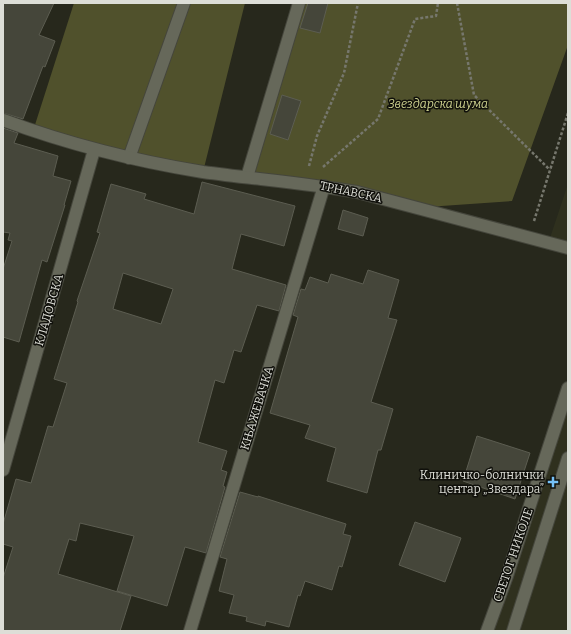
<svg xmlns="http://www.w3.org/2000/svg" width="571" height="634" font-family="Bitter,serif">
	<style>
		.built { fill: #2f301e }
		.forest { fill: #50512c }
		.building { fill: #45463a; stroke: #5c5d51; fill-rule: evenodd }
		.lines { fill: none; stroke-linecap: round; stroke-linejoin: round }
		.service-casing { stroke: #45463c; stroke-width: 14 }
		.minor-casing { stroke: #45463c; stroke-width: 14 }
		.path { stroke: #76776d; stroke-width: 2.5; stroke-dasharray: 3 2; stroke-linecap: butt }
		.service { stroke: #66685a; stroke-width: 12 }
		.minor { stroke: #66685a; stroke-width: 12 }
		.poi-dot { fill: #75c0f6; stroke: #10100b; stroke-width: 1.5 }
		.labels { text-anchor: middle; stroke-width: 3; stroke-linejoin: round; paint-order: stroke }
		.park-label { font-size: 12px; font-style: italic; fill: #ced28f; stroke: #10100b }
		.street-label { font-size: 12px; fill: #ddded7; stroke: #10100b }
		.poi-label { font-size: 12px; fill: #ddded7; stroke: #10100b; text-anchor: end }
	</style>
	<rect width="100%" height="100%" fill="#27281c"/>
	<path class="built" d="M568,184V248L549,241Z
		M568,388V631H487Z"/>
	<path class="forest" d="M74,3H245L203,172L33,131Z
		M299,3H568V45L512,201L427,207L247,177Z"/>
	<path class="building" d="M3,3H54L39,35L55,41L45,67L43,66L23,119L3,113Z
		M308,3H328L320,33L300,28Z
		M282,95L301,101L288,140L270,134Z
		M3,128L18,133L14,143L58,156L53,176L71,181L64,205H65L47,262L42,260L19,342L3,337V269L12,241L8,240L10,233L3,232Z
		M202,182L295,206L284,246L241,234L232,269L286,285L279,311L257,305L241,352L234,350L224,383L215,380L198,442L227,451L221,470L227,472L223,486L225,487L206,553L185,547L167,606L117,591L134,536L80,523L76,541L69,539L58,574L131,596L120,631H3V578L13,547L3,544V524L16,479L31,483L48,426L53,427L67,383L54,379L78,302L77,301L100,233L97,232L111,184L146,194L144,199L194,214ZM123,273L173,289L161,324L113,309Z
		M343,210L368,218L363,236L338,229Z
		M368,270L399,280L388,318L397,320L371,402L393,409L381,450H378L367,493L327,481L336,448L305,438L310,425L270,413L298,317L293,315L301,289L305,290L310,277L328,283L331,274L363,284Z
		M477,436L530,453L515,499L463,481Z
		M240,492L258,497V496L346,524L343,534L351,536L342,567L339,566L332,590L305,581L300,596L298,595L289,627L266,621L265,626L246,621L247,617L229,613L234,595L219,591L227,559L220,557Z
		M415,522L461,538L445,582L399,565Z"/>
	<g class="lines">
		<g class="service-casing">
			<path id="service" d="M129,158L184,3
				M247,177L299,3
				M513,631L568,458"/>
		</g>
		<g class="minor-casing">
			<path id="minor" d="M3,120C68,144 135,161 203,172C254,179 306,183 357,192L568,248
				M3,470L94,150
				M190,631L324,186
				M487,631L507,576L568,388"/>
		</g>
		<path class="path" d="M457,3L474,95L550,170
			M309,166L317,136L344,73L358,3
			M323,167L378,119L415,19L436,16L438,3
			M534,221L568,113"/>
		<use href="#service" class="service"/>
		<use href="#minor" class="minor"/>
	</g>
	<path class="poi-dot" d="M551 476h4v4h4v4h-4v4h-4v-4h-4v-4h4z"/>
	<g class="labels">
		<g class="park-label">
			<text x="438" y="108">Звездарска шума</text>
		</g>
		<g class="street-label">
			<text transform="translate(351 192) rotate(12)" y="4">ТРНАВСКА</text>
			<text transform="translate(49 310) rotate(-74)" y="4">КЛАДОВСКА</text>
			<text transform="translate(257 408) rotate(-73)" y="4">КЊАЖЕВАЧКА</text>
			<text transform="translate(513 555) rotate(-71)" y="4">СВЕТОГ НИКОЛЕ</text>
		</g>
		<g class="poi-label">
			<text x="544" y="479">Клиничко-болнички<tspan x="544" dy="14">центар „Звездара”</tspan></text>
		</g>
	</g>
	<rect width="571" height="634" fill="none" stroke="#ddded7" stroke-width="8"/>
</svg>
